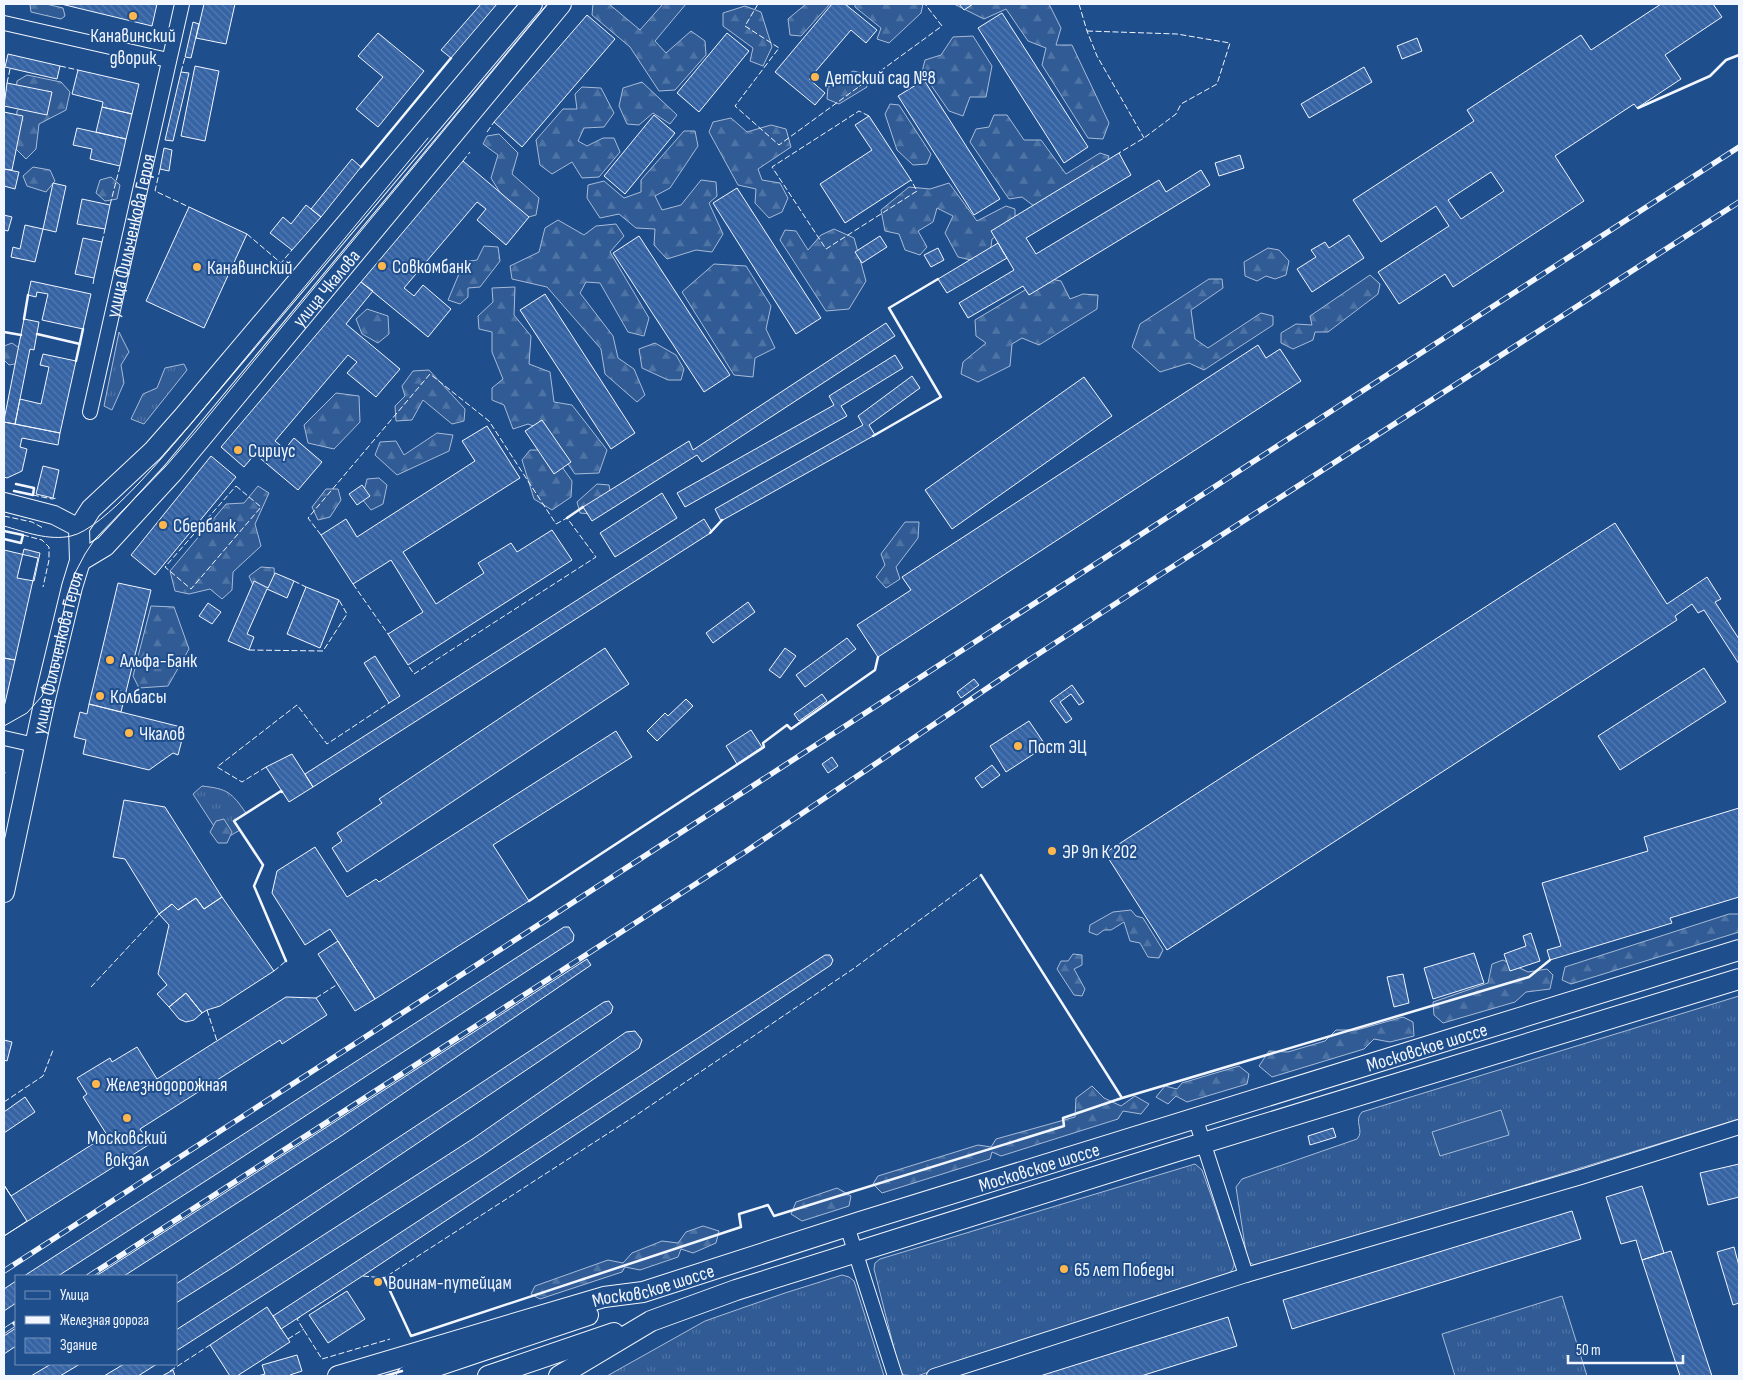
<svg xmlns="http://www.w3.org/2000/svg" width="1743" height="1380" font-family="'Sofia Sans Condensed',sans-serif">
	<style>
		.grass { fill: url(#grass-tufts); stroke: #a8bbd7 }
		.forest { fill: url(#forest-firs); stroke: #a8bbd7 }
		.pitch { fill: #305b95; stroke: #a8bbd7 }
		.building { fill: url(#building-back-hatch); stroke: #f2f6ff; fill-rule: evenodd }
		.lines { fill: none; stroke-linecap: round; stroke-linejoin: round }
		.minor-casing { stroke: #f2f6ff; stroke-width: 16 }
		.tertiary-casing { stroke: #f2f6ff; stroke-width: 20 }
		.secondary-casing { stroke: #f2f6ff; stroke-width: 22 }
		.minor { stroke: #1f4e8c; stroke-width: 14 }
		.tertiary { stroke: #1f4e8c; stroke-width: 18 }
		.secondary { stroke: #1f4e8c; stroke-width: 20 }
		.tram { stroke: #f2f6ff; stroke-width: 1 }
		.rail-casing { stroke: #f2f6ff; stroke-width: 5.5 }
		.rail { stroke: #1f4e8c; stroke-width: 4; stroke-dasharray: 11; stroke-linecap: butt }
		.fence { stroke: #f2f6ff; stroke-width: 1; stroke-dasharray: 6 2.5; stroke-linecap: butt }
		.wall { stroke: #f2f6ff; stroke-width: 2.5 }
		.poi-dot { fill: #ffb74d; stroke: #1f4e8c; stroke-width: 2 }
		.labels { text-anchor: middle; stroke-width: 4; stroke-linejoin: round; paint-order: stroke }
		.poi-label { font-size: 19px; fill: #f2f6ff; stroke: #1f4e8c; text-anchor: start }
		.street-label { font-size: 19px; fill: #f2f6ff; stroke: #1f4e8c }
	</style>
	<defs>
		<pattern id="grass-tufts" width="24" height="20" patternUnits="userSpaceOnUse" patternTransform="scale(1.25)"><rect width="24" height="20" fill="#305b95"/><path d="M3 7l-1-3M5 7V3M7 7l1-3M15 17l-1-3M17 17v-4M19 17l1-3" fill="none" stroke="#4e73a5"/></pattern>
		<pattern id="forest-firs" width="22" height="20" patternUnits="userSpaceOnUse" patternTransform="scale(1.25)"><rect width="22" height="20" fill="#305b95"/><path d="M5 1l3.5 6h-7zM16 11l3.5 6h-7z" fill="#4e73a5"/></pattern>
		<pattern id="building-back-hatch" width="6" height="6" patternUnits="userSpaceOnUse" patternTransform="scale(1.25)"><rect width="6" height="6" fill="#3563a3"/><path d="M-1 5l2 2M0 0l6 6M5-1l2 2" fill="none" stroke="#537ab1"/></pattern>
	</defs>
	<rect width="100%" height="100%" fill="#1f4e8c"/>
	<path class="grass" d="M119,332L129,352L121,365L124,383L112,410L104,406Z
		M184,364L187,370L144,424L131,419L143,394L157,388L165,368Z
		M202,786C228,789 231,792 246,813L234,821L240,830L223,840L193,794Z
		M1739,996V1119L1263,1266C1255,1266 1252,1265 1247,1259L1236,1187L1242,1179L1357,1139C1365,1131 1353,1121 1362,1112Z
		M1195,1164L1202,1170L1234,1260C1235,1268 1232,1271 1226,1276L917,1376L904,1375L900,1372L874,1269L875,1263L880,1259Z
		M842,1275L849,1277L854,1281L884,1376H607L705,1321L785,1293Z
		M1562,1296L1587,1376H1455L1442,1334Z"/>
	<path class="forest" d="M33,4H46L63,8L65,16L61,19L31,12L30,5Z
		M593,4H609L640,30L663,4H686L655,41L666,53L691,31L705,41L706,55L675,90L659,91L630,47L592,15Z
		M806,4H830L801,36L790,35L788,19Z
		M855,4H923L921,13L889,43L877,39L881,28L855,7Z
		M954,4H1049L1061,28L1056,45H1072L1109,123L1103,139L1088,138L1042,65L1046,48L1028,41L1006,9L984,19Z
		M745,6L761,12L772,47L763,66L750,61L753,48L723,26V13Z
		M973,36L992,66L986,97H970L963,116L949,111L922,72L925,60L941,55L953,37Z
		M853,71L865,74L867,87L839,104L827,99L828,87Z
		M27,75L61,82L70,92L66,110L39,124L36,149L26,159L14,147L17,111L26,99L16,90L17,81Z
		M642,82L677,115L670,124L653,113L639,125L627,124L619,106L623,88Z
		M582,87L601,88L614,113L604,127L584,128L578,141L587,146L603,138H614L620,152L599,177L582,178L572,162L552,174L540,165L536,140L563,109H577L575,94Z
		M890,104L899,105L931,154L927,164L913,165L897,150L885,114Z
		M994,115H1007L1024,140H1041L1066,174L1100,153L1109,156L1106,167L1038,209L1022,197L1009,199L970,142L976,129L989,127Z
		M731,118L747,132L771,125L786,129L791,147L758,169L762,180L780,183L788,198L782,212L769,218L755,203L756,189L738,185L709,132L713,122Z
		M684,131H695L698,146L670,188L655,196L662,210L681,205L701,180L716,182L717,196L709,203L723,234L712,252L696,250L667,259L654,245L655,229L636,228L619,214L600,218L587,198L588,185L604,181L624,198L641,192V180Z
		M499,134L518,153L512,174L539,198L536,215L517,220L491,178L498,155L483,144L487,136Z
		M33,167L50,170L55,181L46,192L27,186L23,176Z
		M111,177L120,185L117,199L105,201L96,193L100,180Z
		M949,183L977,221L1006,206L1015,209V224L992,239L990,254L980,262L958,257L945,233L953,216L937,208L933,222L918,231L927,247L920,255L905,250L899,234L885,231L881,210L909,187L930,189Z
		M558,220L584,235L596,226L616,224L624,236L610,252L649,318L644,336L628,332L600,283L586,282L580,293L613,336L618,358L634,369L645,395L637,402L605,374L601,349L547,287L512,279L510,266L539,252L545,228Z
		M834,229L854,238L866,281L849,309L826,311L780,240L785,230L796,231L808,250L821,235Z
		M484,246L498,247L500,261L480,287L468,288V297L460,304L448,300L464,262L477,260Z
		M1268,248L1279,250L1289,261L1286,275L1275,279L1266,276L1257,281L1245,276L1244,262Z
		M714,264L746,266L771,306L766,329L775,348L755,358L753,377L734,375L682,292Z
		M1370,275L1380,284L1378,294L1328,332H1315L1313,340L1293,349L1281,343V333L1296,324L1312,325L1310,316Z
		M1045,278L1061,281L1070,299L1083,294L1098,295L1097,309L1039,345L1022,338L1012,344L1010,366L978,382L961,374L963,362L986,343L976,336L975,320Z
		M1209,279H1222L1223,288L1191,310L1195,339L1208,348L1261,313L1273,316V325L1204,370L1189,363L1160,372L1132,347L1140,324Z
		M515,287L514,315L531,336L529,364L550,372L554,402L572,405L607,450L599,473L575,474L544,430L528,424L513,429L504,405L492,400V388L503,379L492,352V332L479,329L478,316L493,302L492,288Z
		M367,309L388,316L389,334L378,343L362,334L356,319Z
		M12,343L22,350L20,363L9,365L4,360V346Z
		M655,343L676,355L684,369L681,380H668L642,368L639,349Z
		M429,370L465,409L464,421L452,424L423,400L412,420L396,421L395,406L405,396L402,386L413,371Z
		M336,393L359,396L360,422L334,449L308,443L304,425Z
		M437,433L453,435L449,451L397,475L375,455L380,442L396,441L404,455Z
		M530,450H550L572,481L571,497L552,510L534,499L522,460Z
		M379,478L387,485L383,504L371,510L362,499L367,479Z
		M597,484L609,485L611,497L591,514L580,513L577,502Z
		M258,486L269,493L255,524L261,546L233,572L232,590L222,599L210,589L189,594L175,591L170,571L226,504L244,503Z
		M326,489H338L341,500L330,517L318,520L312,507Z
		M905,522H919L918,538L896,567L900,579L886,588L876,577L885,565L881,554Z
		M261,567L274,568L275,586L255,590L249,576Z
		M151,606L174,607L189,649L168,686L139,688L133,676Z
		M224,819L232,832L227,843H218L210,832L216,821Z
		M1131,910L1136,916L1143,918L1163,950L1159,958L1148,957L1140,943L1130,941L1124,922L1111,930H1104L1097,935L1089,932L1090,925L1113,912Z
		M1729,914H1739V932L1571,984L1562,980L1565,967Z
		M1073,954L1082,955V965L1074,969L1085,989L1082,996L1074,995L1057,969L1061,961H1068Z
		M1503,960L1528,972L1547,969L1553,975L1550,989L1526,992L1515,1002L1443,1023L1434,1015L1433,1002L1488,983L1492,964Z
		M1403,1017L1413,1022L1414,1036L1390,1042L1374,1039L1364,1049L1272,1077L1259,1066L1269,1051L1288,1052L1325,1041L1336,1030H1357Z
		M1239,1066L1249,1074L1247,1084L1187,1102L1176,1096L1168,1104L1156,1097L1165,1086L1177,1089L1182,1083Z
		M1092,1086L1104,1098L1121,1106L1135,1096L1149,1104L1141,1114L1123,1111L1118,1119L1001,1156L992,1152L990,1159L882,1193L873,1184L878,1176L978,1145L991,1147L996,1139L1075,1117L1076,1098Z
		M837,1188L851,1196L849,1206L802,1221L791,1214L796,1202Z
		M703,1226L719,1231L716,1243L693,1253L681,1249L678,1257L640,1270L625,1267L622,1272L540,1299L531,1294L535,1286L608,1260L623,1263L632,1253L662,1241L678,1243L686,1232Z"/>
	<path class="pitch" d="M1501,1110L1509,1135L1440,1156L1432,1132Z"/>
	<path class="building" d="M61,4H157L152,26Z
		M204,4H235L226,44L196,38Z
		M481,4H497L451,58L441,50Z
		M832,4H845L877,30L866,43L851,30L809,79L825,93L815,105L775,72Z
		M959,4H973L964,10Z
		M1661,4H1713L1722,17L1665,55L1681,79L1637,108L1634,104L1555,156L1584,201L1453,287L1445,274L1399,304L1378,272L1449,226L1436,206L1381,242L1353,200L1474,121L1467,110L1581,35L1591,50ZM1491,172L1504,191L1461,219L1448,200Z
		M1002,13L1088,147L1064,163L978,28Z
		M587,15L615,39L522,147L494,122Z
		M193,22L199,24L191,58L185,57Z
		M378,33L424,71L378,127L356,109L383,77L358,56Z
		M727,33L749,51L699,112L677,93Z
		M1417,38L1422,51L1402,59L1397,46Z
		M8,54L60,66L57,79L5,67Z
		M195,66L219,71L205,141L181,136Z
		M1364,67L1372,82L1309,118L1301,104Z
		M78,70L139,84L132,114L102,107L103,102L72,94Z
		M181,72L189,73L173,141L165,140Z
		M924,80L1000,199L974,215L898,96Z
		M7,83L52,92L47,115L4,106Z
		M102,107L132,114L126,139L96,132Z
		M4,112L23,116L12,170L4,169Z
		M654,115L675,133L625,194L604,176Z
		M869,116L911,180L845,223L820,184L872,150L855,125Z
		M77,128L126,139L120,166L90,159L92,149L73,145Z
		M164,148L172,150L169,171L160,169Z
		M1119,153L1131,175L1026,238L1036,254L1159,180L1166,192L1201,170L1210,185L1029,295L1023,286L968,318L959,303L1014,270L991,231Z
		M1240,155L1244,168L1219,176L1215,163Z
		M352,159L361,167L321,217L311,209Z
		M463,161L529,217L506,245L477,220L486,209L477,202L404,288L414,296L423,285L451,309L428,337L361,282Z
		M4,169L19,172L15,189L4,186Z
		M53,183L66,186L56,232L43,229Z
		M737,188L821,318L796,334L713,203Z
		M82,199L110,205L105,229L77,224Z
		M306,205L321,217L292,250L270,233L283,217L291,224Z
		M189,207L247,234L204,328L146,301Z
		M4,215L12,217L8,231L4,230Z
		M25,225L43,229L35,262L11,257L13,247L20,249Z
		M1349,235L1364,258L1312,292L1297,269L1316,257L1311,250L1325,242L1329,248Z
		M639,236L730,375L704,392L613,253Z
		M880,236L887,247L862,263L855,252Z
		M83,238L102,242L94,278L75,274Z
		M998,243L1007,258L947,293L938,279Z
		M938,248L944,260L931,267L924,255Z
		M31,281L91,294L83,329L42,320L48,294L37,292L36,297L28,295Z
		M361,282L373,291L346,324L400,369L376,397L347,373L357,362L348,355L275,441L285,449L294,438L322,462L298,490L255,454L244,467L221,447Z
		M545,294L635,433L611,449L520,310Z
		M24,319L39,322L34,350L30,349L15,424L4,422V420Z
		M886,323L895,336L702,462L697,455L592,521L583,507L689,441L693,450Z
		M1258,345L1266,358L1280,349L1301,381L878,657L857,625L911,590L902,577Z
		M43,354L76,361L60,433L15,424L20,399L41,404L49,367L40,365Z
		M895,355L903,368L841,406L847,416L685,507L677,493L834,405L829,396Z
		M912,376L920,388L869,425L875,435L721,521L715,509L863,425L858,416Z
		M1084,377L1112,416L952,529L925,490Z
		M542,420L571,462L554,474L525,431Z
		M4,422L60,433L58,445L22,438L20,447L27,449L22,471L7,478L4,477Z
		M487,426L520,478L403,552L436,604L484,573L478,563L511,543L517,552L552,530L572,560L408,665L388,634L423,612L391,560L353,584L321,535L346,519L357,537L475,461L462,441Z
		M211,456L236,477L155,575L131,555Z
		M43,466L59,470L53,498L36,494Z
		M362,485L370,496L357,505L349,494Z
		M662,493L677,518L615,557L600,533Z
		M704,519L712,532L313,787L305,774Z
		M1615,523L1667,604L1707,577L1721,599L1715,602L1739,639V664L1704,610L1698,613L1692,604L1675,616L1677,620L1167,950L1105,853Z
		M24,549L40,553L34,581L17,578Z
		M4,550L38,558L15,660L4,658Z
		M275,573L294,581L287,598L267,589L247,634L254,637L249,650L228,641L254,581L268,588Z
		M118,583L151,590L121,712L89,704Z
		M306,587L339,600L320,648L287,634Z
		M748,602L755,612L713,643L706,633Z
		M208,603L221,612L212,624L199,616Z
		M847,638L856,649L805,687L796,675Z
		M605,648L629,684L347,872L332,848L342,841L337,833L382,803L379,799Z
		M785,648L796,656L780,678L769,670Z
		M375,656L400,696L389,703L364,663Z
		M4,658L15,660L4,707Z
		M1704,668L1726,702L1620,770L1598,736Z
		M974,679L979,685L961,698L957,692Z
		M1072,685L1084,702L1079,705L1071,694L1060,702L1072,719L1066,723L1050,701Z
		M822,694L827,701L799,721L794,714Z
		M686,699L693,706L657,741L647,731L665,713L668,716Z
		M89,704L185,728L178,755L173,753L149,770L83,754L86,740L74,737L80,712L87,714Z
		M1029,721L1046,746L1006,772L990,746Z
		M751,730L762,747L737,764L726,746Z
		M616,731L632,757L493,845L529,901L375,999L330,929L305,945L272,893L277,871L315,847L347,897L376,879L379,882Z
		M292,754L313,787L289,802L266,767Z
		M832,757L838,766L828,773L822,764Z
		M992,765L1000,775L982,788L975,778Z
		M124,800L165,807L222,897L204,909L196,898L178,910L172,904L159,914L125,859L113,857Z
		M1739,808V897L1670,918L1672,923L1550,960L1547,950L1561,946L1542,883L1648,851L1644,837Z
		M222,897L274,971L220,1006L207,1010L202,1013L186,993L169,1007L157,994L167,985L158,974L169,925L159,914L172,904L178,910L196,898L204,909Z
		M564,927H569L574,935L573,941L218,1173L58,1276H24Z
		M1531,933L1540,961L1510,971L1504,954L1526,946L1523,936Z
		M338,941L375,999L355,1011L318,954Z
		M1474,953L1484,983L1433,999L1424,968Z
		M825,955H830L833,960L831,965L364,1275L281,1329L273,1316Z
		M587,959L591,965L341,1136L124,1276H96Z
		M1403,974L1409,1003L1394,1007L1387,977Z
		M186,993L202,1013L194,1020L186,1022L179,1019L169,1007Z
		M286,997L316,998L327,1015L282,1044L280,1040L140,1129L150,1144L4,1236V1185L11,1196L107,1135L83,1097L87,1094L77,1078L110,1058L112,1062L137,1047L157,1079Z
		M609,1001L613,1007L611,1013L232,1268L176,1303V1284L604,1002Z
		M635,1031L642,1040L639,1048L483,1155L176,1351V1330L474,1138L626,1032Z
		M4,1040L12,1042L7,1061L4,1060Z
		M25,1097L35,1112L4,1133V1112Z
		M1333,1128L1336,1137L1310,1145L1308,1136Z
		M1739,1164V1197L1708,1205L1700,1173Z
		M4,1185L27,1221L4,1236Z
		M1642,1186L1664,1253L1642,1260L1636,1240L1621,1244L1606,1197Z
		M1572,1211L1581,1239L1292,1329L1283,1300Z
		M1734,1247L1739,1266V1303L1733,1305L1717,1252Z
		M1671,1251L1712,1376H1680L1642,1260Z
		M16,1281V1303L4,1311V1289Z
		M347,1291L365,1319L328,1343L309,1315Z
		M267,1307L290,1342L237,1376H230L210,1345Z
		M1228,1317L1237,1346L1141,1376H1040Z
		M16,1328V1346L4,1354V1336Z
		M297,1355L302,1371L290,1375L291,1376H258L265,1374L262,1365Z
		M51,1364H80L60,1376H31Z
		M124,1364H157L138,1376H104Z
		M173,1370L175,1376H162Z"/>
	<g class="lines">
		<g class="minor-casing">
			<g id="minor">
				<path d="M4,23L168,60"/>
				<path id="s1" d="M90,412L182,4"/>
				<path d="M4,738L35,745"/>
				<path d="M1195,1117L1246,1275"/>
				<path d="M847,1226L895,1376"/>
				<path d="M934,1376L1246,1275L1581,1177L1739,1127"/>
			</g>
		</g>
		<g class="tertiary-casing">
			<path id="tertiary" d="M4,502L54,515L79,528"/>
		</g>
		<g class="secondary-casing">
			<g id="secondary">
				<path id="s2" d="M80,561L105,546L173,472L561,4"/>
				<path id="s3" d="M4,892L45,699L72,587L80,561L79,528L91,509L153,451L183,417L532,4"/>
				<path id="s4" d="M338,1376L604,1297L643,1292L860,1222L1739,950"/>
				<path d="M407,1376L588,1315"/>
				<path d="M488,1376L614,1333"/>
				<path d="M559,1376L651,1321L736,1290L1174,1152L1739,979"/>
			</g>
		</g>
		<use href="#minor" class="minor"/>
		<use href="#tertiary" class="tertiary"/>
		<use href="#secondary" class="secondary"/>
		<path class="tram" d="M4,526C25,532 49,541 71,536C104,529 167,452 190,425L428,138
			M4,726L27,713L42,696L49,675L67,596L75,573L85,554L95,539L166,466L197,430L548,4"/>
		<g class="rail-casing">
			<path id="rail" d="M4,1271L1739,147
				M89,1276L745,852L1029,660L1158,576L1739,202
				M4,1331L16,1323"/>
		</g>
		<use href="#rail" class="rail"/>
		<path class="fence" d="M758,4L745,26L779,48L735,106L779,145L942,26L925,4
			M1079,4L1087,31L1097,56L1144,138
			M1087,31L1177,34L1230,43L1217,84L1181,104L1176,114L1144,138L1119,153
			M60,66L78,70
			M181,72L185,57
			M7,83L10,69
			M869,116L859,111L772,167L826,249L917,191L911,180
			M487,132L494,122
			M463,161L470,152
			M160,169L155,191L189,207
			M110,205L120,166
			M247,234L281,263L292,250
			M102,242L105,229
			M93,284L94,278
			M236,486L261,507L191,589L165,567Z
			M33,495L52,499L57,498
			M4,516L32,522L43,528
			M23,535L42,540L49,547V560L43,587
			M321,535L308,518L430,374L489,421L556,524L567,518L596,557L414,674L408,665
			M294,581L306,587
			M353,584L388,634
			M249,650L323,651L347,614L339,600
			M266,767L242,782L217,767L297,705L327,744L389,703
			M4,776L5,772
			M274,971L286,961
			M91,987L159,914
			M316,998L338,984
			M207,1010L217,1041
			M4,1102L43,1076L53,1050
			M363,1276L384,1278L635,1116L853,969L981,875
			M300,1317L297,1319L322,1359L390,1339
			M288,1339L304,1329
			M170,1371L210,1345"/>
		<path class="wall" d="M1638,108L1710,76L1726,60L1739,55
			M361,167L451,58
			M24,319L28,295
			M4,332L21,335
			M37,334L80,344
			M76,361L83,329
			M873,436L941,397L889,308L938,279
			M14,491L33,495L34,488L16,484
			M567,518L583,507
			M4,531L23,535L21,543L4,539
			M710,533L722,520
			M282,792L281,791L234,821L263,865L254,886L286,961
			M981,875L1122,1098
			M529,901L764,747L763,743L787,725L791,729L875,670L878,657
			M384,1278L411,1336L741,1227L739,1214L768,1205L774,1216L1064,1126L1063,1118L1122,1098L1529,977L1550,960
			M385,1376L402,1371"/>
	</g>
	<g class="poi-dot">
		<circle cx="133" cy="16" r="5"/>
		<circle cx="815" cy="77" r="5"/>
		<circle cx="382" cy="266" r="5"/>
		<circle cx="197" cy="267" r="5"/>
		<circle cx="238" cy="450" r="5"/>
		<circle cx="163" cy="525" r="5"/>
		<circle cx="110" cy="660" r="5"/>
		<circle cx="100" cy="696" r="5"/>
		<circle cx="129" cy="733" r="5"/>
		<circle cx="1018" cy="746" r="5"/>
		<circle cx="1052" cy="851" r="5"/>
		<circle cx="96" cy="1084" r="5"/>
		<circle cx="127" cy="1118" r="5"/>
		<circle cx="1064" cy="1269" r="5"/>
		<circle cx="378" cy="1282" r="5"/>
	</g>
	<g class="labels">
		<g class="poi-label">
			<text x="133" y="42" text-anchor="middle">Канавинский<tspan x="133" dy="22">дворик</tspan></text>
			<text x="825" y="84">Детский сад №8</text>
			<text x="392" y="273">Совкомбанк</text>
			<text x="207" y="274">Канавинский</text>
			<text x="248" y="457">Сириус</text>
			<text x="173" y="532">Сбербанк</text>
			<text x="120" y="667">Альфа-Банк</text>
			<text x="110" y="703">Колбасы</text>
			<text x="139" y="740">Чкалов</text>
			<text x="1028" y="753">Пост ЭЦ</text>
			<text x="1062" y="858">ЭР 9п К 202</text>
			<text x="106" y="1091">Железнодорожная</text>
			<text x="127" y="1144" text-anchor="middle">Московский<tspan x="127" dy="22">вокзал</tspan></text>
			<text x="1074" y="1276">65 лет Победы</text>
			<text x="388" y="1289">Воинам-путейцам</text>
		</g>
		<g class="street-label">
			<text dy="7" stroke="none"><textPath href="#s1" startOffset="181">улица Фильченкова Героя</textPath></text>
			<text dy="7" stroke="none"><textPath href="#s2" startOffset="369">улица Чкалова</textPath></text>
			<text dy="7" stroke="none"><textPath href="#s3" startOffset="245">улица Фильченкова Героя</textPath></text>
			<text dy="7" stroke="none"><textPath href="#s4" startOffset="1138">Московское шоссе</textPath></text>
			<text dy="7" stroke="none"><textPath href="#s4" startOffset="732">Московское шоссе</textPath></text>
			<text dy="7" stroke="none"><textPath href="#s4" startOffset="328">Московское шоссе</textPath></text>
		</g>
	</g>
	<rect width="1743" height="1380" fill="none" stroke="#f2f6ff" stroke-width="10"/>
	<rect x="15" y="1275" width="162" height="90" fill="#1f4e8c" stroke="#7391ba"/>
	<rect x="25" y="1291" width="25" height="8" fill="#1f4e8c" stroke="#7391ba"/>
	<text x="60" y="1300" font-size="15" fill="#f2f6ff">Улица</text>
	<rect x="25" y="1316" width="25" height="8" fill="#f2f6ff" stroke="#7391ba"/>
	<text x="60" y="1325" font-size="15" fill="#f2f6ff">Железная дорога</text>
	<rect x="25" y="1338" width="25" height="15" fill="url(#building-back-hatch)" stroke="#7391ba"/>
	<text x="60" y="1350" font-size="15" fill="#f2f6ff">Здание</text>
	<path d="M1568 1355v8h115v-8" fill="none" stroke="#f2f6ff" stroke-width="2.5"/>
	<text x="1576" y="1355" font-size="15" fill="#f2f6ff" stroke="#1f4e8c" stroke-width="4" paint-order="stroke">50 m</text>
</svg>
